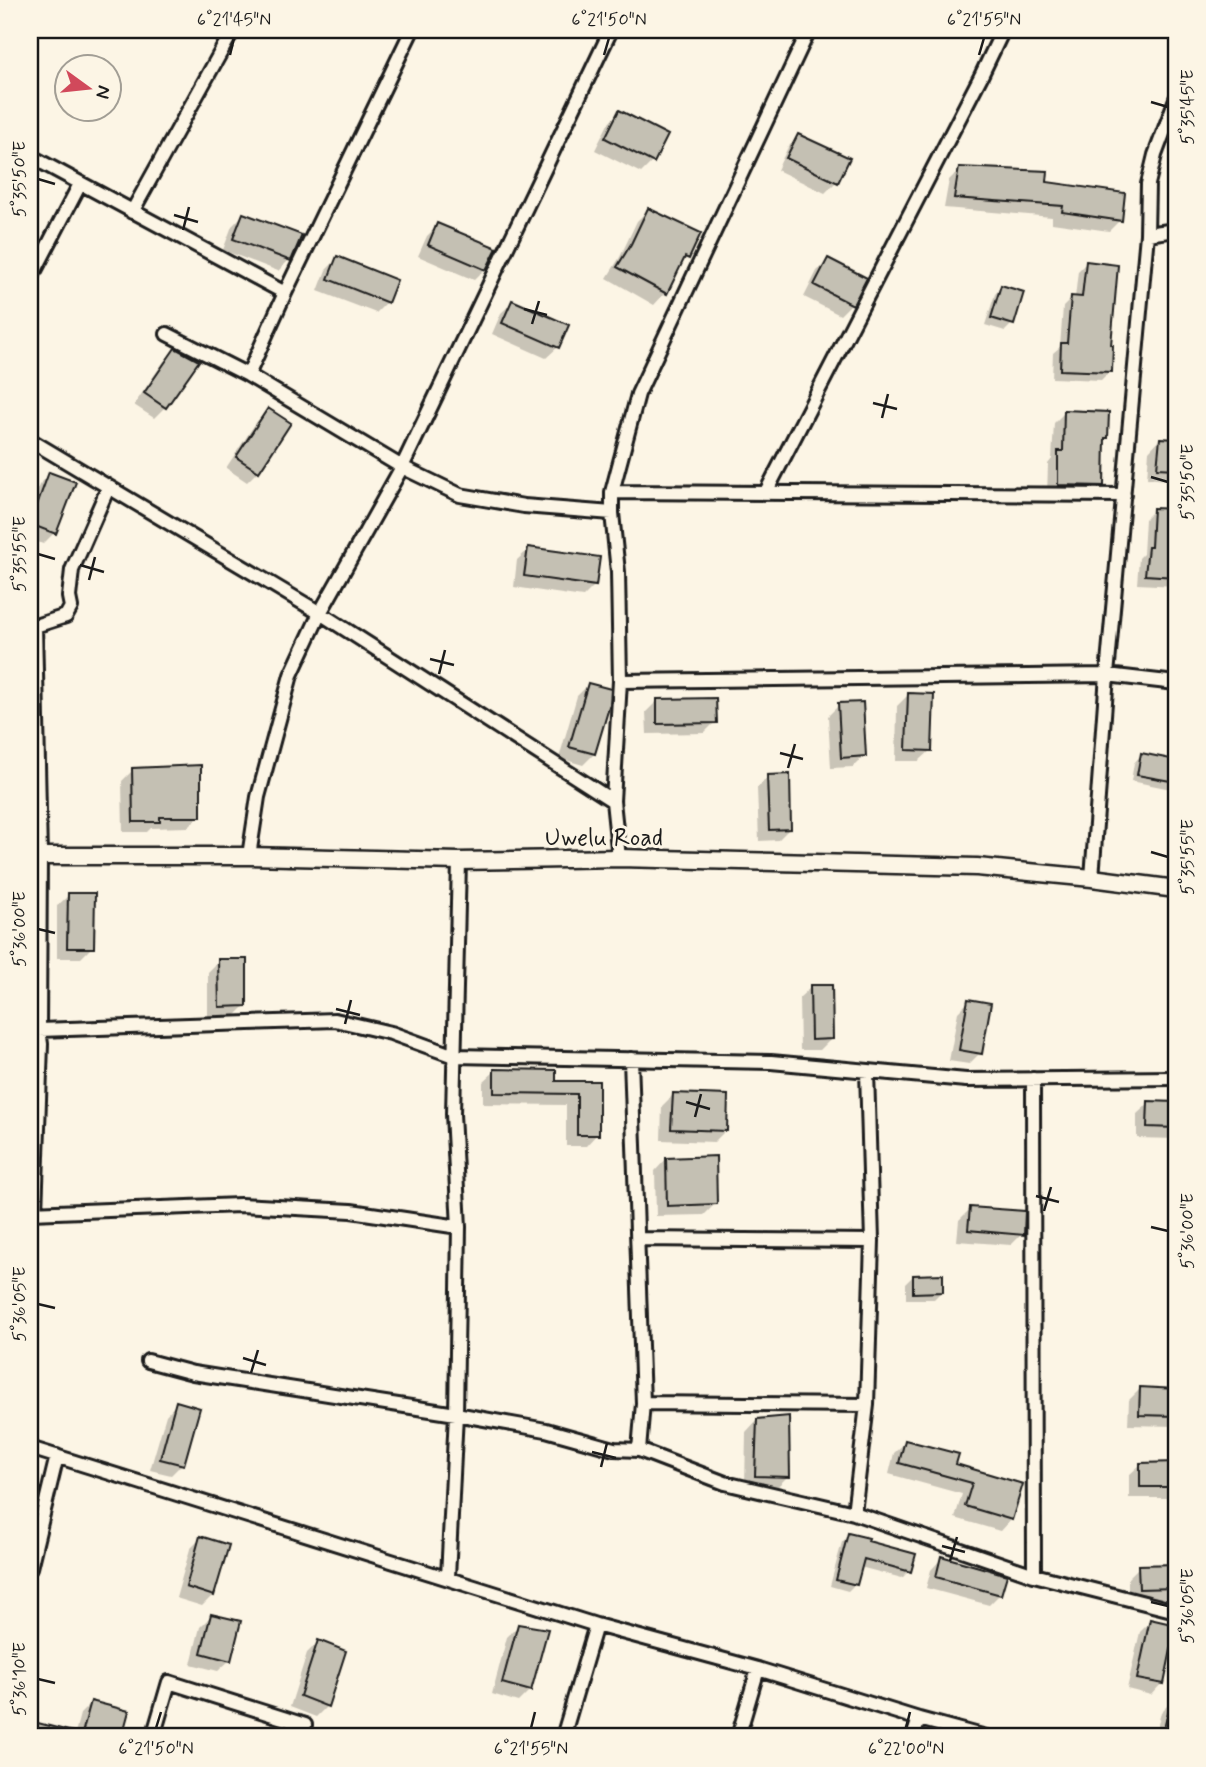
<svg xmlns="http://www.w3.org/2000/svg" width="1206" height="1767" font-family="Mynerve,sans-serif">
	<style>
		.shadow { fill: #0003 }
		.building { fill: #c4c0b3; stroke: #1c1c1c; stroke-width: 2 }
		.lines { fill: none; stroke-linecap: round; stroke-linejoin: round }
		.minor-casing { stroke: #1c1c1c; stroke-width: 18 }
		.tertiary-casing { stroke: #1c1c1c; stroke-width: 21 }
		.minor { stroke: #fcf5e5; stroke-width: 12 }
		.tertiary { stroke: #fcf5e5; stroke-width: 16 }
		.ticks { fill: none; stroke: #1c1c1c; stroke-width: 2.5 }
		.labels { text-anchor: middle; stroke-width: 6; stroke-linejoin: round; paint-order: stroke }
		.street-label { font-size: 24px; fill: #1c1c1c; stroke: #fcf5e5 }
		.neatline { fill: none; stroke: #1c1c1c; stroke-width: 2.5 }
		.ticks-label { font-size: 18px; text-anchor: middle; fill: #1c1c1c }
	</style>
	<rect width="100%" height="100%" fill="#fcf5e5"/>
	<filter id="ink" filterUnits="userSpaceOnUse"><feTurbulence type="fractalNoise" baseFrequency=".0143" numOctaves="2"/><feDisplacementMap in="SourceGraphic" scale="14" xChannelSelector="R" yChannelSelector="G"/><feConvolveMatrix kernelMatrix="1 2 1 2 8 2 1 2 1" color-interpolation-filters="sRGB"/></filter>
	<g filter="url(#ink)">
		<path class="shadow" d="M619,112L666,136L652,162L641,173L595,150L608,124Z
			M799,136L836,182L825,193L777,170L788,147Z
			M960,169L1045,184L1120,220L1109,231L1052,223V217L944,208L949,180Z
			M648,210L687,258L678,267L665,293L654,305L607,278L620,257L637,221Z
			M243,215L289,260L278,271L223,250L232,226Z
			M438,225L485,269L474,280L418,256L427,236Z
			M338,258L387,302L376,313L318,291L326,270Z
			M829,260L864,279L851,304L840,315L804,297L817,271Z
			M1087,262L1109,347L1110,371L1101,380L1052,378L1053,353L1060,347L1063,307L1072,298H1075L1078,271Z
			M1002,287L1012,324L1005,331L985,325L995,294Z
			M513,302L558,347L546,358L492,334L501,313Z
			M175,350L165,407L154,418L134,405L164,361Z
			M269,410L258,471L247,482L226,468L257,421Z
			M1065,412L1106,437L1103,440V485L1091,496L1047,495L1048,464L1052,459L1054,423Z
			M1160,439L1176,441V481L1147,478L1149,451Z
			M50,474L54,533L43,544L30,539V507L39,485Z
			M1154,510L1176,511V586L1137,584L1139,558L1143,554L1145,519Z
			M529,549L594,586L583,597L514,587L517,560Z
			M588,685L594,754L583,765L559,758L577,696Z
			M908,695L931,750L919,761H896L897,706Z
			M658,700L715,722L704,733L647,734L646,712Z
			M839,705L864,756L853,767L831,768L828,716Z
			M1141,755L1176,762V790L1131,781L1134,763Z
			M133,770L199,816L188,827L151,828L147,832H123L122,781Z
			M768,777L789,829L778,840L759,841L757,788Z
			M69,895L92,947L81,958H57V906Z
			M219,961L245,1006L234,1017H208V972Z
			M811,987L831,1039L820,1050H800L799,998Z
			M969,1001L980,1053L969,1064L949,1061L958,1012Z
			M495,1071L554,1083H597V1134L586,1146H566V1105L483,1104V1082Z
			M673,1095L725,1131L714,1142L661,1140L662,1106Z
			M1149,1103L1176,1104V1139L1137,1138V1114Z
			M666,1159L715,1204L704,1215L656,1216L655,1171Z
			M970,1209L1022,1234L1011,1245L957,1241L959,1220Z
			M913,1276L941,1292L934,1299H906V1283Z
			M1140,1389L1176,1390V1426L1128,1425L1129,1400Z
			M177,1403L182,1464L171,1475L150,1470L166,1415Z
			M757,1420L788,1476L777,1487H745L746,1432Z
			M906,1442L954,1465L1011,1519L1000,1531L955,1518L962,1494L889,1474L894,1453Z
			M1141,1464H1176V1498H1129V1475Z
			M849,1535L909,1571L902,1578L860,1567L855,1584L848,1591L830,1586L842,1542Z
			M201,1538L213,1595L202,1606L176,1598L190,1549Z
			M942,1558L1000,1594L989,1605L926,1588L931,1570Z
			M1176,1566V1598L1128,1599V1578L1139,1567Z
			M211,1616L230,1660L218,1671L191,1664L200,1627Z
			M1151,1621L1162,1683L1151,1695L1127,1689L1140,1632Z
			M518,1626L530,1690L518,1702L492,1694L507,1637Z
			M318,1642L327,1706L316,1717L290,1707L307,1653Z
			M1172,1701L1176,1702V1737H1155L1161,1712Z
			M91,1703L127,1712L120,1737H74L80,1714Z"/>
		<path class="building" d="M619,110L668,135L654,163L605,138Z
			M798,134L850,158L838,183L786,158Z
			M959,167L1048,171L1047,182L1125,193L1122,221L1062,212L1063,206L954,198Z
			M648,208L701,233L689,259L685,257L667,294L617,267L631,244Z
			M243,213L302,235L291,261L233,239Z
			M437,223L497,248L486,270L428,245Z
			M337,256L397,280L388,303L328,279Z
			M828,258L867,278L853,305L814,285Z
			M1086,261L1118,265L1111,345H1113L1112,372L1060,370L1061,343H1067L1071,296L1082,297Z
			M1001,285L1024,292L1014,325L991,318Z
			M512,300L569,325L559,348L502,323Z
			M175,348L199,361L166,408L144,393Z
			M268,408L291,423L259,472L236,457Z
			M1064,410L1109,412L1108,438H1105L1104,486L1058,485V451H1063Z
			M1160,438L1176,439V469L1157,468Z
			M49,472L76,482L56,534L30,524Z
			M1153,508L1176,509V577L1145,575L1148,547H1151Z
			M528,547L600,557L596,586L524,576Z
			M588,683L611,689L610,704L595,754L569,747Z
			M908,693L934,694L932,751L906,750Z
			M716,698L717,723L657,724V699Z
			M863,702L866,756L841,758L838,703Z
			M1141,753L1176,760V782L1137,775Z
			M201,765V817H160V822H133L132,768Z
			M790,774L791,829L769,830L767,775Z
			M68,893H95L94,948H67Z
			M218,959H247V1006L219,1007Z
			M810,985H832L833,1039L811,1040Z
			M968,999L991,1003L982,1054L959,1050Z
			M494,1069L556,1070V1081H599V1135H577V1094L494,1093Z
			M673,1093L728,1095L727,1131L671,1129Z
			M1148,1101L1176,1102V1128L1147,1127Z
			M716,1156L717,1204L667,1206L666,1158Z
			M970,1207L1025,1211L1024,1235L968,1230Z
			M943,1274V1292L913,1293V1275Z
			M1140,1387L1176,1389V1416L1139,1415Z
			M176,1401L200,1408L184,1465L160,1459Z
			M789,1416L790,1477L755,1476L757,1419Z
			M905,1440L959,1454L956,1464L1023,1484L1012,1520L965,1506L972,1483L899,1463Z
			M1176,1462V1487H1140V1463Z
			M848,1533L869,1538L868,1541L916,1554L911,1572L864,1559L857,1585L836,1580Z
			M200,1536L229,1545L214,1596L186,1587Z
			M941,1556L1007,1575L1001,1595L936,1577Z
			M1176,1564V1588L1139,1589L1138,1565Z
			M211,1614L241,1621L231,1661L201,1653Z
			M1150,1619L1176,1625L1164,1684L1137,1679Z
			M518,1624L548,1629L531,1691L502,1683Z
			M318,1640L346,1651L328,1707L300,1696Z
			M1171,1700L1176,1701V1737H1162Z
			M91,1701L129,1711L122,1737H81Z
			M30,1721L77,1733V1737H30Z"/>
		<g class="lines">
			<g class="minor-casing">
				<path id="minor" d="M30,156L285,293
					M132,212L233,30
					M1147,234L1176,230
					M30,280L80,184
					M167,334L248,375L402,467L460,495L524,506L612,513
					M248,375L285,293L412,30
					M30,440L320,613L613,801
					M612,492L1124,495
					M766,492L981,76L1003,30
					M30,623L35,626L40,856L39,1030L41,1044L35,1212
					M35,626L66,616L71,607L69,597L72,570L108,488
					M620,681L1107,675L1176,683
					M249,856L258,797L291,675L320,613L402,467L611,30
					M619,858L613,801L620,681L618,572L612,513V492L638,394L809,30
					M1092,878L1107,675L1147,234L1148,184L1155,155L1176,99
					M39,1030L335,1020L391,1033L454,1056L771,1062L966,1080L1176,1078
					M631,1059L643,1403L639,1450
					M1033,1079L1034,1575
					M30,1213L240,1205L351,1211L459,1227
					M638,1239L872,1241
					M148,1361L193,1373L456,1414L546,1430L614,1449L639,1450L725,1483L854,1513L1034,1575L1176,1611
					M643,1403L867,1405
					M30,1448L596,1625L758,1669L919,1719L986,1737
					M854,1513L867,1405L872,1241L867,1071
					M30,1568L57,1456
					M448,1577L456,1414L459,1227L453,1114L459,861
					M153,1737L169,1682L305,1725
					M563,1737L596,1625
					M738,1737L758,1669
					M913,1737L919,1719"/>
			</g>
			<g class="tertiary-casing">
				<path id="tertiary" d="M30,856H249L459,861L619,858L977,867L1092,878L1176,889"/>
			</g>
			<use href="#minor" class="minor"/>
			<use href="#tertiary" class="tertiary"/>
		</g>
	</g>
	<path class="ticks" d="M230,55L234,38M604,55L609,38M979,55L984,38M1151,102L1168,107M38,179L55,184M174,215L198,222M183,230L189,207M524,309L547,315M532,324L539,301M873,403L897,409M882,418L888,394M1151,477L1168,482M38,554L55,559M80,565L104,572M89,580L95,557M430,659L454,665M439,674L445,650M780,753L803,759M788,768L795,744M1151,852L1168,857M38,929L55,933M336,1009L360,1015M345,1024L351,1000M686,1102L710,1109M695,1117L701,1094M1036,1196L1059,1202M1044,1211L1051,1187M1151,1227L1168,1231M38,1304L55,1308M243,1358L266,1365M251,1373L258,1350M592,1452L616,1458M601,1467L607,1443M942,1546L965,1552M950,1561L957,1537M1151,1602L1168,1606M38,1679L55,1683M156,1728L161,1712M531,1728L535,1712M906,1728L910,1712"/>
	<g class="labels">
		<g class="street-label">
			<text x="604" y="845">Uwelu Road</text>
		</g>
	</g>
	<rect width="1206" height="1767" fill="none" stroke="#fcf5e5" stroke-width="77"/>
	<g transform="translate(88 88) rotate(105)"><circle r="33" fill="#fcf5e5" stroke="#a29e95" stroke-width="2"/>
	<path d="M0-5L12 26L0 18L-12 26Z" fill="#d1495b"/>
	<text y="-10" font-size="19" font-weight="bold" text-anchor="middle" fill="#1c1c1c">N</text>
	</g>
	<rect x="38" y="38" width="1130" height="1690" class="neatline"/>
	<g class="ticks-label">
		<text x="234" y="25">6°21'45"N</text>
		<text x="609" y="25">6°21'50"N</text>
		<text x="984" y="25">6°21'55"N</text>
		<text transform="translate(1187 107) rotate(-90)" y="6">5°35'45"E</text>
		<text transform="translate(19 179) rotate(-90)" y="6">5°35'50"E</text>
		<text transform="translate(1187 482) rotate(-90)" y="6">5°35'50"E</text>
		<text transform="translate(19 554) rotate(-90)" y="6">5°35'55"E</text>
		<text transform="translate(1187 857) rotate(-90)" y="6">5°35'55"E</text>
		<text transform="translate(19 929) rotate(-90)" y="6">5°36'00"E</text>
		<text transform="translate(1187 1231) rotate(-90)" y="6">5°36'00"E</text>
		<text transform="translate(19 1304) rotate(-90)" y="6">5°36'05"E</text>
		<text transform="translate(1187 1606) rotate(-90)" y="6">5°36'05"E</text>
		<text transform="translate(19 1679) rotate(-90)" y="6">5°36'10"E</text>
		<text x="156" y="1754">6°21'50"N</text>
		<text x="531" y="1754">6°21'55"N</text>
		<text x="906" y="1754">6°22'00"N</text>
	</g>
</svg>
